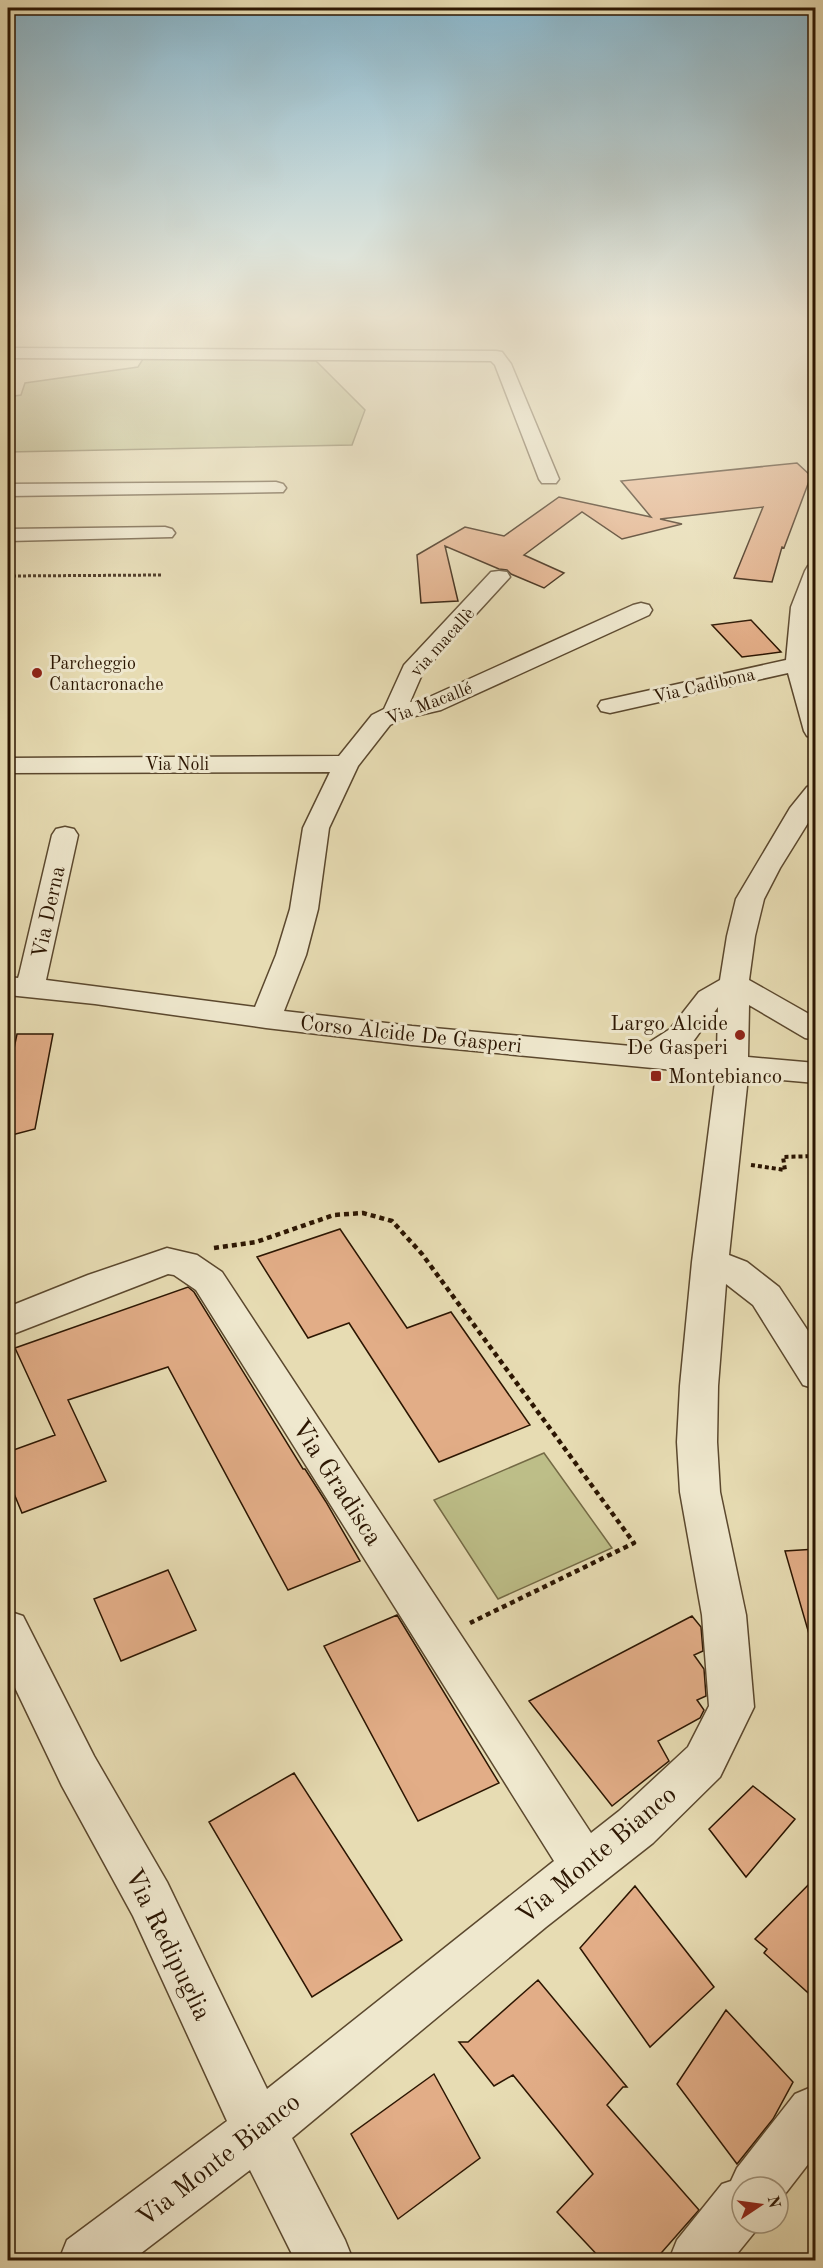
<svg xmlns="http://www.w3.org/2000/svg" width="823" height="2268" font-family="'Old Standard TT',serif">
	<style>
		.green { fill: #bdbe88; stroke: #746a45; stroke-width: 1.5 }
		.building { fill: #e2ad87; stroke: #2c1602; stroke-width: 1.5 }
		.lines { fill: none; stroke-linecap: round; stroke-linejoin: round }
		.minor-casing { stroke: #5b482e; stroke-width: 3 }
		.path-far2 { stroke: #2c1602; stroke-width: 3; stroke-dasharray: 3 2; stroke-linecap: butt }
		.path-far1 { stroke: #2c1602; stroke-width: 4; stroke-dasharray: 4 3; stroke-linecap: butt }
		.path { stroke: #2c1602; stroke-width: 4.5; stroke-dasharray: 5 4; stroke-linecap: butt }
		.minor { fill: #efe8ce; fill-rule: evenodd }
		.poi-dot { fill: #8f2418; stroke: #efe8ce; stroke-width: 2 }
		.labels { text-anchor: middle; stroke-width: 6; stroke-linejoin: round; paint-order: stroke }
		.far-street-label { font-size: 18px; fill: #2c1602; stroke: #efe8ce }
		.far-poi-label { font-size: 18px; fill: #2c1602; stroke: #efe8ce; text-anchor: start }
		.street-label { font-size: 21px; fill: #2c1602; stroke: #efe8ce }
		.poi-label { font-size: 21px; fill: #2c1602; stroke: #efe8ce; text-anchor: end }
		.near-street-label { font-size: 26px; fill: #2c1602; stroke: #efe8ce }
	</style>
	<rect width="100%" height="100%" fill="#e7dcb3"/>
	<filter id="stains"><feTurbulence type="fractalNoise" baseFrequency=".00333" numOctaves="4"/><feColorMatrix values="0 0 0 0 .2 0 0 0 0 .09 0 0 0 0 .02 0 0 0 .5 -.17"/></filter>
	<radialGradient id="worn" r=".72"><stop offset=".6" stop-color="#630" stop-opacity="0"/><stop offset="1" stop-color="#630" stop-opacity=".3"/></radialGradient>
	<path class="green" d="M143,359L316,361L365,410L352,445L8,452V397L21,395L25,383L138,367Z
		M544,1453L612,1548L498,1599L434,1500Z"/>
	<path class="building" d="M797,463L811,476L784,548L782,547L772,582L734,578L763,507L660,519L682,524L622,539L582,512L524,555L564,573L544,588L511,574L507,570L499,569L445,546L458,601L421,603L417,555L465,527L504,536L559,497L651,517L621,481Z
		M751,620L781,652L742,657L712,625Z
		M17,1034H53L35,1129L8,1136V1077Z
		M340,1229L407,1328L451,1312L530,1425L439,1462L349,1323L308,1338L257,1257Z
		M188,1287L194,1292L303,1469H305L326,1502L360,1561L288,1590L168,1367L68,1400L106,1481L22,1513L8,1479V1452L55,1435L15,1348Z
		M816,1549V1633L809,1634L785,1551Z
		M168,1570L196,1630L121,1661L94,1599Z
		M397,1615L499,1783L418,1821L324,1646Z
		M692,1616L701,1627L703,1651L694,1655L704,1669L706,1696L697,1700L704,1710L700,1718L658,1741L669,1761L612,1806L529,1701Z
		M294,1773L402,1940L312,1997L209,1822Z
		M753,1786L795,1819L746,1877L709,1829Z
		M816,1877V2000L764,1953L767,1949L755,1939Z
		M635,1886L714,1987L650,2047L580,1948Z
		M538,1980L627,2087H623L607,2105L699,2210L655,2260H602L557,2212L593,2174L513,2075L494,2086L459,2042H468Z
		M726,2010L793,2082L773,2119L737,2164L677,2084Z
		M434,2074L480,2158L398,2219L351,2134Z"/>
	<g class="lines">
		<g class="minor-casing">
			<path id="minor" d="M8,320H20L14,328L8,330Z
				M8,348L496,351L502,352L511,364L559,479L556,483H542L539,479L495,365L491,361L8,358Z
				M276,482L283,484L286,488L283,492L8,496V484Z
				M165,527L172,529L175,533L172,537L8,541V529Z
				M816,565V600L809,664L816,687V738L807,736L804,731L788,673L610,713L601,711L598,706L601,701L610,699L786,660L791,607L805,571L808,566Z
				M499,571L507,572L510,577L423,672L410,702L425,699L633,605L641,603L649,605L652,610L649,615L441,710L402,719L390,725L358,766L329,828L318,909L306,955L284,1011L412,1026L642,1047L670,1029L699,992L720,980L727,936L736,899L790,808L807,787L816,784V810L780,868L764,899L755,936L749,980L816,1018V1040L805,1038L749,1005L748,1057L816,1063V1083L748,1077L729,1255L747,1262L779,1287L816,1343V1389L803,1385L753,1305L726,1284L718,1386L717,1442L720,1492L746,1615L754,1707L720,1777L653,1843L546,1927L292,2138L345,2240L353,2260H295L250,2170L132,2260H59L67,2240L227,2121L133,1916L62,1786L8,1673V1611L23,1616L94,1756L167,1882L267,2089L554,1861L196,1290L174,1275L168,1274L8,1336V1307L88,1275L167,1248L197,1255L222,1272L591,1833L619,1811L688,1747L709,1706L702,1615L680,1492L677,1442L680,1386L692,1262L716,1074L412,1045L266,1028L95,1004L8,995V977L18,978L19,975L52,835L56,829L65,827L74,829L78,835L46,980L255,1007L276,955L290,909L303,828L330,772L8,773V758L339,756L372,715L384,709L404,665L491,572ZM718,1007L717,1054L680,1051L692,1043Z
				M814,2086L816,2154L778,2203V2187H742V2223H762L732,2260H669L677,2240L722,2184L731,2181L737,2168L795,2094Z"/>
		</g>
		<path class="path-far2" d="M8,576L162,575"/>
		<path class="path-far1" d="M751,1165L785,1170L783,1157L816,1156"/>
		<path class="path" d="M214,1248L256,1242L334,1215L363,1213L392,1221L422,1254L634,1543L470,1623"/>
		<use href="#minor" class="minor"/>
	</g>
	<linearGradient id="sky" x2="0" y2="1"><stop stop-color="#88b7ce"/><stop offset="0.5" stop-color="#f4efdd"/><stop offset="1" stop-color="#f4efdd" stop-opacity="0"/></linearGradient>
	<rect width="823" height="637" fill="url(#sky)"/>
	<g class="poi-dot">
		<circle cx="37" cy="673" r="6"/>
		<circle cx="740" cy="1035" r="6"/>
		<rect x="650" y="1070" width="12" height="12" rx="3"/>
	</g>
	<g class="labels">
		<g class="far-street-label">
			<text transform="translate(442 642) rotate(-48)" y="6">via macallè</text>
			<text transform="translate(704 685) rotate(-13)" y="6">Via Cadibona</text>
			<text transform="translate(429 703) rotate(-21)" y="6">Via Macallé</text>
			<text x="177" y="770">Via Noli</text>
		</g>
		<g class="far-poi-label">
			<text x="49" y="669">Parcheggio<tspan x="49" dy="21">Cantacronache</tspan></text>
		</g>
		<g class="street-label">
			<text transform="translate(48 912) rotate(-78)" y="7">Via Derna</text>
			<text transform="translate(411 1034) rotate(6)" y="7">Corso Alcide De Gasperi</text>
		</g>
		<g class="poi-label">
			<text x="728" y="1030">Largo Alcide<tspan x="728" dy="24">De Gasperi</tspan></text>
			<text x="668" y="1083" text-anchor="start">Montebianco</text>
		</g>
		<g class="near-street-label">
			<text transform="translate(338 1482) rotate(57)" y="9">Via Gradisca</text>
			<text transform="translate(596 1854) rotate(-40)" y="9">Via Monte Bianco</text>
			<text transform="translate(169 1944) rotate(64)" y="9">Via Redipuglia</text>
			<text transform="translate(218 2159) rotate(-38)" y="9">Via Monte Bianco</text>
		</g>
	</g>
	<rect width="823" height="2268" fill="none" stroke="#e7dcb3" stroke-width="30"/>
	<rect x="9" y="9" width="805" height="2250" fill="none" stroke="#2c1602" stroke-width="3"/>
	<rect x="15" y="15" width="793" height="2238" fill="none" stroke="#2c1602" stroke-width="1.5"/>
	<g transform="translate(760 2205) rotate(77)"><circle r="28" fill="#efe8ce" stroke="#a1947c" stroke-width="1.5"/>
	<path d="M0-4.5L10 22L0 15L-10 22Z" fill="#8f2418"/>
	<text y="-9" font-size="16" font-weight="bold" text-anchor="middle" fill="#2c1602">N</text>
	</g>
	<rect width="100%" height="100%" filter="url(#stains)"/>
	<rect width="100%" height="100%" fill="url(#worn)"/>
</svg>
